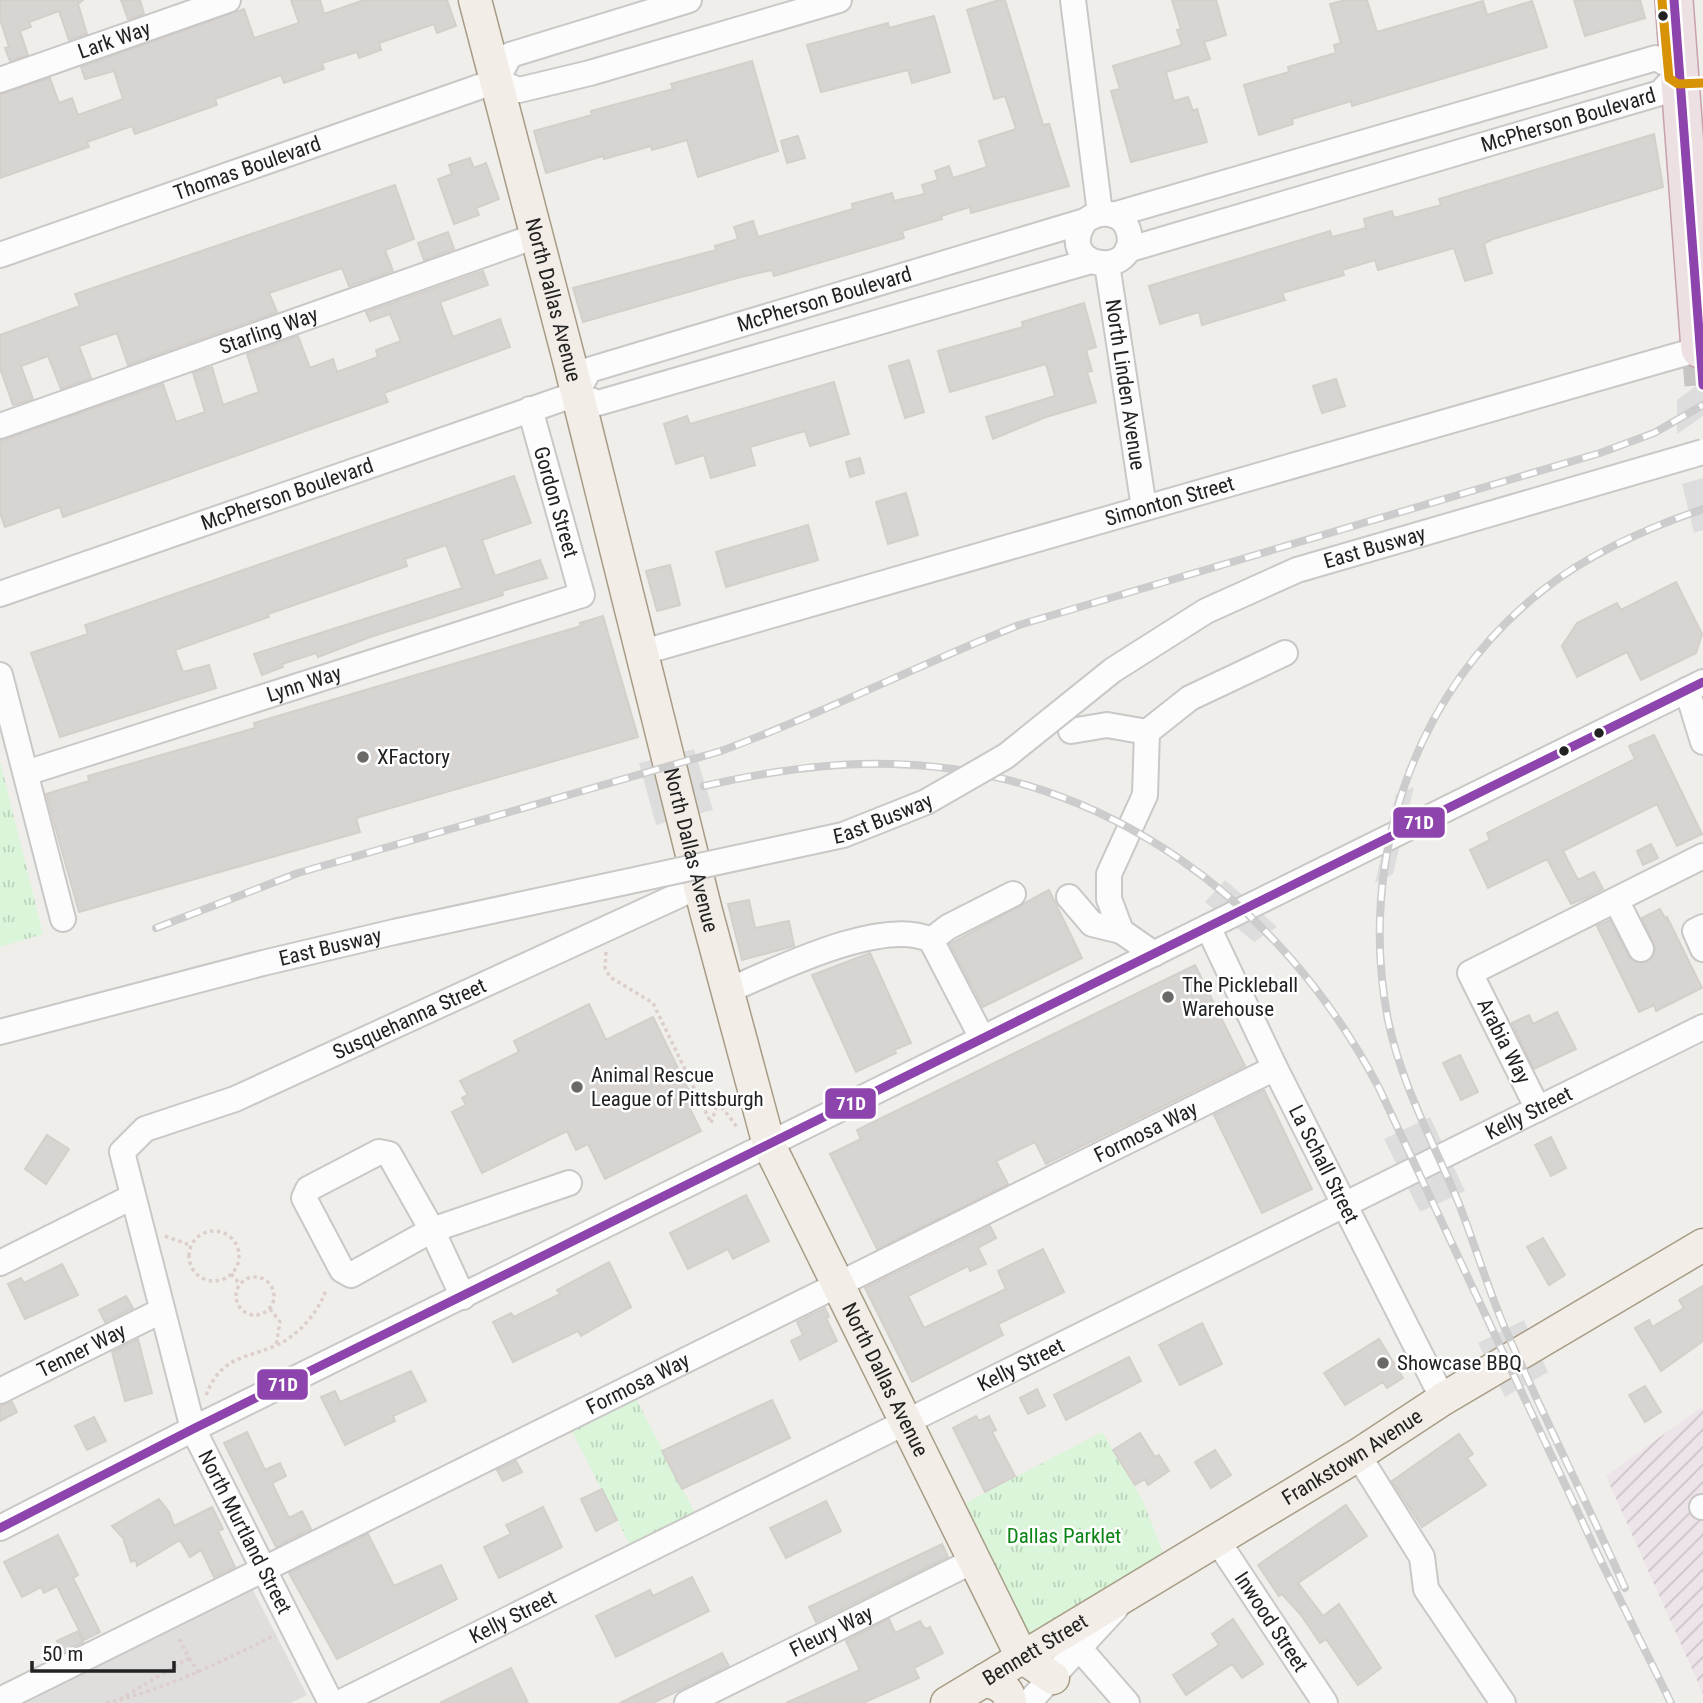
<svg xmlns="http://www.w3.org/2000/svg" width="1703" height="1703" font-family="'Roboto Condensed',sans-serif">
	<style>
		.residential { fill: #dfdedc }
		.industrial { fill: url(#industrial-furrows) }
		.park { fill: url(#park-tufts) }
		.pier { fill: #dedddd }
		.building { fill: #d7d4d2; stroke: #d3d0cc; stroke-width: 2 }
		.lines { fill: none; stroke-linecap: round; stroke-linejoin: round }
		.highway-tunnel { stroke: #c7c5c3; stroke-width: 37; stroke-dasharray: 37 18; stroke-linecap: butt }
		.minor-casing { stroke: #c9c8c7; stroke-width: 28 }
		.major-casing { stroke: #a79c86; stroke-width: 35 }
		.highway-casing { stroke: #c5a2ac; stroke-width: 40 }
		.path { stroke: #dccecd; stroke-width: 3.5; stroke-dasharray: 3.5 3.5; stroke-linecap: butt }
		.minor { stroke: #fdfcfc; stroke-width: 24 }
		.major { stroke: #f3ede7; stroke-width: 32 }
		.highway { stroke: #ece0e2; stroke-width: 37 }
		.rail-casing { stroke: #ccc; stroke-width: 8 }
		.rail { stroke: #fff; stroke-width: 5; stroke-dasharray: 16; stroke-linecap: butt }
		.minor-bridge-casing { stroke: #c9c8c7; stroke-width: 28; stroke-linecap: butt }
		.minor-bridge { stroke: #fdfcfc; stroke-width: 24 }
		.bus-1-casing { stroke: #fff; stroke-width: 14 }
		.bus-2-casing { stroke: #fff; stroke-width: 14 }
		.bus-1 { stroke: #8e44ad; stroke-width: 9 }
		.bus-2 { stroke: #d79205; stroke-width: 9 }
		.bus-dot { fill: #222; stroke: #fff; stroke-width: 2.5 }
		.poi-dot { fill: #6a6968; stroke: #fff; stroke-width: 2.5 }
		.labels { text-anchor: middle; stroke-width: 5; stroke-linejoin: round; paint-order: stroke }
		.street-label { font-size: 21px; fill: #222; stroke: #fff }
		.poi-label { font-size: 21px; fill: #222; stroke: #fff; text-anchor: start }
		.park-label { font-size: 21px; fill: #0c8416; stroke: #fff }
		.line-badge { stroke: #fff; stroke-width: 2.5 }
		.badge-label { font-size: 19px; text-anchor: middle; font-weight: bold; fill: #fff }
	</style>
	<defs>
		<pattern id="industrial-furrows" width="10" height="10" patternUnits="userSpaceOnUse" patternTransform="scale(1.75)"><rect width="10" height="10" fill="#ede4e9"/><path d="M-1 1l2-2M0 10L10 0M9 11l2-2" fill="none" stroke="#cbc3c8"/></pattern>
		<pattern id="park-tufts" width="24" height="20" patternUnits="userSpaceOnUse" patternTransform="scale(1.75)"><rect width="24" height="20" fill="#daf5da"/><path d="M3 7l-1-3M5 7V3M7 7l1-3M15 17l-1-3M17 17v-4M19 17l1-3" fill="none" stroke="#bbd2bb"/></pattern>
	</defs>
	<rect width="100%" height="100%" fill="#f0eeeb"/>
	<path class="residential" d="M253,1590L307,1695L291,1703H25Z"/>
	<path class="industrial" d="M1703,1406V1694L1606,1476Z"/>
	<path class="park" d="M0,761L43,934L0,947Z
		M630,1387L698,1519L633,1551L566,1420Z
		M1102,1432L1143,1501L1166,1560L1026,1644L958,1507Z"/>
	<path class="pier" d="M1703,381V416L1677,434V400Z
		M1703,478V530L1694,533L1682,484Z
		M694,749L713,810L656,825L639,763Z
		M1414,787L1393,874L1375,883L1396,794Z
		M1225,880L1240,893L1277,927L1254,942L1205,902Z
		M1430,1117L1465,1191L1420,1212L1384,1139Z
		M1524,1320L1548,1372L1505,1397L1478,1343Z"/>
	<path class="building" d="M0,0H83L78,4L87,34L69,40L59,11L29,22L31,27L20,31L28,55L10,61L5,48L9,47L0,19Z
		M121,0H140L144,14L128,19Z
		M291,0H320L324,14L364,0H447L456,26L437,33L434,24L379,43L381,50L359,58L357,52L322,63L324,69L284,83L281,75L215,99L217,105L135,134L132,126L87,142L89,147L0,178V94L50,78L59,103L72,98L78,115L123,99L114,71L85,79L81,67L244,9L254,38L299,23Z
		M999,0H1005L1043,125L1049,124L1069,186L971,213L970,207L941,216L942,219L902,231L904,238L774,276L772,270L737,278L583,322L573,288L716,250L715,246L738,239L734,227L753,221L758,237L853,209L852,204L892,193L894,201L925,194L922,185L938,180L935,171L949,166L953,178L987,167L979,141L1016,129L1005,96L994,99L967,10Z
		M1172,0H1216L1226,35L1204,42L1210,59L1166,72L1174,101L1188,97L1193,111L1197,109L1207,142L1131,162L1111,91L1120,89L1113,66L1182,45L1177,30L1181,29Z
		M1346,0H1367L1377,32L1483,1L1487,15L1532,1L1547,47L1352,106L1351,101L1292,119L1293,124L1259,135L1244,85L1289,72L1288,67L1336,53L1334,45L1341,43L1330,4Z
		M1574,0H1640L1645,18L1585,36Z
		M934,16L950,72L912,83L908,70L821,92L807,45L888,23L889,28Z
		M752,61L778,151L698,177L687,140L652,150L651,146L604,159L603,156L546,173L534,131L592,115L591,111L673,89L671,84Z
		M1654,134L1663,187L1493,239L1484,244L1492,273L1465,281L1454,248L1378,270L1375,260L1342,270L1344,275L1282,293L1285,300L1202,325L1199,312L1160,324L1149,286L1330,231L1332,237L1366,228L1364,219L1392,211L1394,218L1441,205L1439,199Z
		M798,136L805,158L787,163L781,141Z
		M470,158L474,168L486,163L499,199L476,208L479,215L454,224L438,179L452,174L449,165Z
		M395,185L414,239L385,250L393,271L349,286L342,268L269,293L277,312L128,365L117,333L79,346L91,378L61,389L48,356L21,366L33,399L13,405L0,368V335L80,306L75,294Z
		M448,232L454,249L424,260L418,243Z
		M483,271L488,285L440,302L453,337L500,319L510,347L384,393L388,402L331,422L63,517L60,507L5,527L0,513V441L163,384L176,422L205,412L193,373L212,367L223,405L259,392L247,354L298,336L310,368L333,359L337,372L378,357L376,350L401,341L390,314L370,321L366,312Z
		M1084,303L1096,347L1086,350L1092,371L1087,372L1096,402L1046,417L993,439L986,417L1055,396L1046,364L950,392L938,351L1023,327L1022,322Z
		M909,360L924,412L905,418L889,366Z
		M1336,379L1345,406L1322,413L1313,386Z
		M834,382L849,434L810,446L805,431L750,447L755,465L711,478L704,455L676,464L664,424L687,416L690,424Z
		M860,458L864,473L850,477L846,462Z
		M514,476L531,523L482,540L495,576L540,560L547,578L502,591L503,595L373,636L318,657L316,653L282,664L283,667L262,675L254,654L462,588L446,545L405,559L407,566L268,614L269,617L175,650L183,672L209,665L216,688L60,737L31,653L88,634L85,625Z
		M906,493L918,535L888,544L876,502Z
		M808,525L818,560L726,587L716,552Z
		M670,565L680,605L657,611L646,571Z
		M1676,582L1702,634L1696,653L1641,680L1627,652L1577,677L1562,646L1577,623L1617,603L1621,610Z
		M603,616L638,737L356,818L360,832L79,912L46,794L89,781L88,776L255,728L254,723L581,626L580,623Z
		M1654,735L1702,834L1677,846L1657,804L1563,851L1578,880L1594,872L1603,889L1590,896L1571,904L1547,859L1488,888L1470,850L1490,840L1487,833L1635,759L1629,746Z
		M1651,844L1658,858L1643,865L1637,851Z
		M1049,890L1082,958L983,1007L950,944Z
		M749,900L755,928L789,921L794,946L742,960L728,904Z
		M1660,909L1665,918L1667,917L1702,988L1656,1011L1654,1005L1639,1012L1597,926L1610,920L1628,956L1634,962H1647L1656,949L1642,918Z
		M870,953L911,1043L894,1050L896,1053L856,1072L812,975Z
		M1195,965L1245,1066L1046,1164L1035,1142L996,1161L1008,1184L877,1249L830,1154L861,1139L857,1130Z
		M589,1004L606,1040L653,1017L690,1093L684,1097L701,1131L605,1179L588,1144L576,1150L567,1131L482,1173L452,1112L466,1105L462,1098L468,1095L460,1081L519,1052L514,1041Z
		M1557,1012L1576,1049L1534,1069L1512,1023L1529,1015L1533,1024Z
		M1460,1055L1478,1092L1461,1100L1443,1063Z
		M1264,1090L1312,1189L1262,1213L1214,1115Z
		M47,1135L69,1149L46,1184L25,1169Z
		M1551,1137L1566,1168L1551,1176L1535,1145Z
		M746,1195L769,1241L733,1259L728,1249L688,1269L670,1233Z
		M990,1226L996,1238L978,1248L986,1264L970,1271L968,1266L908,1296L924,1328L1006,1289L998,1271L1043,1249L1064,1292L998,1324L1003,1335L912,1382L865,1288Z
		M1543,1238L1565,1275L1549,1285L1527,1247Z
		M609,1262L631,1307L581,1336L578,1331L513,1362L493,1322L511,1313L514,1317L560,1294L557,1290Z
		M62,1264L78,1295L25,1319L8,1284L21,1278L24,1283Z
		M1703,1286V1341L1661,1371L1635,1328L1649,1320L1652,1327L1684,1308L1679,1300Z
		M126,1296L133,1308L105,1322L99,1310Z
		M825,1308L829,1317L826,1318L837,1341L800,1360L791,1341L803,1335L797,1322Z
		M1202,1323L1222,1364L1180,1385L1159,1345Z
		M138,1339L152,1393L125,1401L112,1352Z
		M1379,1339L1403,1378L1387,1388L1383,1382L1345,1405L1324,1373Z
		M1129,1357L1141,1381L1066,1420L1054,1395Z
		M411,1371L426,1401L393,1416L395,1421L345,1445L321,1397L335,1391L340,1402Z
		M1645,1386L1661,1412L1645,1422L1629,1395Z
		M1037,1389L1045,1406L1028,1414L1020,1398Z
		M772,1400L790,1438L682,1489L662,1451Z
		M12,1402L17,1412L0,1421V1406Z
		M976,1416L979,1421L989,1416L996,1430L992,1432L1015,1476L985,1492L953,1428Z
		M94,1417L106,1441L87,1450L75,1426Z
		M247,1432L265,1470L280,1463L286,1476L272,1483L289,1518L302,1511L311,1529L276,1547L224,1443Z
		M1140,1433L1155,1457L1159,1455L1169,1471L1148,1485L1145,1479L1135,1485L1113,1450Z
		M1459,1434L1473,1454L1467,1458L1486,1485L1422,1527L1392,1481Z
		M1215,1450L1231,1475L1211,1488L1195,1462Z
		M516,1461L522,1472L503,1481L497,1470Z
		M602,1489L617,1520L596,1531L581,1499Z
		M159,1499L169,1512L174,1526L212,1507L223,1529L218,1531L235,1567L214,1577L201,1550L190,1557L180,1540L137,1566L136,1560L131,1562L123,1538L112,1526Z
		M826,1501L841,1531L786,1558L770,1528Z
		M1346,1505L1367,1536L1298,1583L1323,1616L1339,1604L1381,1668L1358,1685L1326,1639L1320,1643L1301,1615L1282,1594L1279,1596L1258,1565Z
		M543,1507L562,1547L499,1578L484,1547L511,1534L506,1525Z
		M368,1534L394,1586L441,1565L457,1599L337,1659L289,1573Z
		M58,1535L78,1575L73,1578L100,1632L84,1640L57,1586L44,1593L41,1587L22,1597L4,1562Z
		M942,1544L948,1557L816,1622L809,1607Z
		M692,1577L709,1611L616,1657L596,1616L650,1590L653,1596Z
		M889,1619L895,1633L920,1621L925,1629L930,1627L943,1653L914,1668L919,1678L863,1703H786L860,1670L846,1641Z
		M1233,1619L1263,1664L1242,1678L1232,1664L1186,1695L1173,1675L1219,1645L1212,1634Z
		M78,1631L83,1642L62,1652L57,1641Z
		M722,1653L729,1666L653,1703H620Z
		M511,1668L528,1703H440Z"/>
	<g class="lines">
		<path class="highway-tunnel" d="M1700,349L1703,385"/>
		<g class="minor-casing">
			<g id="minor">
				<path d="M1073,0L1100,213"/>
				<path id="s1" d="M0,80L228,0"/>
				<path d="M496,81L510,55L689,0"/>
				<path d="M1113,215L1656,58L1680,72"/>
				<path id="s2" d="M1127,250L1660,93L1680,72"/>
				<path id="s3" d="M0,255L496,81L519,90L590,73L839,0"/>
				<path id="s4" d="M1107,264L1144,508"/>
				<path id="s5" d="M576,394L589,370L1085,221C1101,209 1124,211 1129,233C1139,280 1053,269 1085,221"/>
				<path id="s6" d="M0,426L536,236"/>
				<path id="s7" d="M0,594L576,394L598,403L1091,261"/>
				<path id="s8" d="M640,653L1700,349"/>
				<path d="M0,675L63,919"/>
				<path d="M1687,690L1703,742"/>
				<path d="M1071,731L1107,725L1147,732L1190,698L1285,653"/>
				<path d="M1147,732L1145,795L1109,874V899L1121,931L1154,954"/>
				<path id="s9" d="M26,773L582,595L530,409"/>
				<path d="M1069,897L1092,924L1121,931"/>
				<path d="M1616,900L1641,949"/>
				<path id="s10" d="M1208,927L1275,1068L1443,1399"/>
				<path d="M1703,927L1695,931L1703,949"/>
				<path d="M931,940L948,927L1013,894"/>
				<path d="M727,991C774,971 883,916 931,940L982,1038"/>
				<path id="s11" d="M0,1032L263,963L394,932"/>
				<path d="M1538,1109L1470,973L1703,856"/>
				<path d="M0,1263L132,1197"/>
				<path d="M463,1297L432,1230L389,1154L379,1152L308,1189L304,1198L342,1270L351,1275L432,1230L569,1183"/>
				<path id="s12" d="M0,1391L161,1311"/>
				<path d="M1358,1455L1422,1557L1426,1589L1503,1703"/>
				<path d="M1702,1507H1703"/>
				<path d="M0,1528L193,1429L1703,682"/>
				<path id="s13" d="M1217,1540L1325,1703"/>
				<path d="M1080,1649L1127,1703"/>
				<path id="s14" d="M0,1700L1275,1068"/>
				<path id="s15" d="M331,1703L193,1429L122,1152L145,1129L235,1099L699,886"/>
				<path id="s16" d="M339,1703L1703,1027"/>
				<path id="s17" d="M687,1703L975,1560"/>
				<path d="M1028,1703L1116,1608"/>
			</g>
		</g>
		<g class="major-casing">
			<g id="major">
				<path id="s18" d="M475,0L569,360L706,911L769,1145L1022,1657"/>
				<path d="M1022,1657L1053,1678"/>
				<path d="M985,1680C997,1684 1010,1688 1010,1703"/>
				<path id="s19" d="M947,1703L1358,1455L1443,1399L1703,1245"/>
			</g>
		</g>
		<g class="highway-casing">
			<path id="highway" d="M1674,0L1700,349"/>
		</g>
		<path class="path" d="M606,952L605,968L610,977L653,1003L711,1123L718,1102L737,1127
			M189 1256a25 25 0 1 1 50 0a25 25 0 1 1-50 0Z
			M165,1236L190,1245
			M231,1274L240,1284
			M236 1296a19 19 0 1 1 38 0a19 19 0 1 1-38 0Z
			M270,1309L280,1322L276,1345
			M206,1395C221,1357 243,1359 275,1346C298,1336 318,1313 326,1290
			M189,1658L199,1673
			M120,1699L189,1658L178,1636
			M106,1703C166,1689 220,1663 275,1635"/>
		<use href="#minor" class="minor"/>
		<use href="#major" class="major"/>
		<use href="#highway" class="highway"/>
		<g class="rail-casing">
			<path id="rail" d="M704,786C765,772 829,762 892,764C1105,769 1283,904 1379,1088L1599,1557L1671,1703
				M156,928L298,873L721,751C822,714 918,665 1019,625L1600,453L1654,433L1703,405
				M1625,1588C1586,1500 1542,1414 1504,1326C1486,1284 1474,1241 1457,1199C1432,1140 1401,1083 1388,1020C1357,860 1414,691 1543,590C1590,553 1647,528 1703,509"/>
		</g>
		<use href="#rail" class="rail"/>
		<g class="minor-bridge-casing">
			<g id="minor-bridge">
				<path id="s20" d="M394,932L843,835L926,802L1006,756L1113,670L1206,611L1297,570L1703,452"/>
			</g>
		</g>
		<use href="#minor-bridge" class="minor-bridge"/>
		<g class="bus-1-casing">
			<path id="bus-1" d="M1674,0L1703,385
				M0,1528L193,1429L1703,682"/>
		</g>
		<g class="bus-2-casing">
			<path id="bus-2" d="M1662,1L1669,78L1678,84L1703,83"/>
		</g>
		<use href="#bus-1" class="bus-1"/>
		<use href="#bus-2" class="bus-2"/>
	</g>
	<g class="bus-dot">
		<circle cx="1663" cy="16" r="6"/>
		<circle cx="1599" cy="733" r="6"/>
		<circle cx="1564" cy="751" r="6"/>
	</g>
	<g class="poi-dot">
		<circle cx="363" cy="757" r="7"/>
		<circle cx="1168" cy="997" r="7"/>
		<circle cx="577" cy="1087" r="7"/>
		<circle cx="1383" cy="1363" r="7"/>
	</g>
	<g class="labels">
		<g class="street-label">
			<text dy="7" stroke="none"><textPath href="#s1" startOffset="121">Lark Way</textPath></text>
			<text dy="7" stroke="none"><textPath href="#s2" startOffset="460">McPherson Boulevard</textPath></text>
			<text dy="7" stroke="none"><textPath href="#s3" startOffset="262">Thomas Boulevard</textPath></text>
			<text dy="7" stroke="none"><textPath href="#s5" startOffset="273">McPherson Boulevard</textPath></text>
			<text dy="7" stroke="none"><textPath href="#s18" startOffset="310">North Dallas Avenue</textPath></text>
			<text dy="7" stroke="none"><textPath href="#s6" startOffset="285">Starling Way</textPath></text>
			<text dy="7" stroke="none"><textPath href="#s4" startOffset="122">North Linden Avenue</textPath></text>
			<text dy="7" stroke="none"><textPath href="#s7" startOffset="304">McPherson Boulevard</textPath></text>
			<text dy="7" stroke="none"><textPath href="#s8" startOffset="551">Simonton Street</textPath></text>
			<text transform="translate(556 502) rotate(74)" y="7">Gordon Street</text>
			<text dy="7" stroke="none"><textPath href="#s20" startOffset="1069">East Busway</textPath></text>
			<text dy="7" stroke="none"><textPath href="#s9" startOffset="292">Lynn Way</textPath></text>
			<text dy="7" stroke="none"><textPath href="#s20" startOffset="502">East Busway</textPath></text>
			<text dy="7" stroke="none"><textPath href="#s18" startOffset="877">North Dallas Avenue</textPath></text>
			<text dy="7" stroke="none"><textPath href="#s11" startOffset="341">East Busway</textPath></text>
			<text dy="7" stroke="none"><textPath href="#s15" startOffset="912">Susquehanna Street</textPath></text>
			<text transform="translate(1504 1041) rotate(63)" y="7">Arabia Way</text>
			<text dy="7" stroke="none"><textPath href="#s16" startOffset="1328">Kelly Street</textPath></text>
			<text dy="7" stroke="none"><textPath href="#s14" startOffset="1279">Formosa Way</textPath></text>
			<text dy="7" stroke="none"><textPath href="#s10" startOffset="264">La Schall Street</textPath></text>
			<text dy="7" stroke="none"><textPath href="#s12" startOffset="91">Tenner Way</textPath></text>
			<text dy="7" stroke="none"><textPath href="#s16" startOffset="761">Kelly Street</textPath></text>
			<text dy="7" stroke="none"><textPath href="#s18" startOffset="1444">North Dallas Avenue</textPath></text>
			<text dy="7" stroke="none"><textPath href="#s14" startOffset="712">Formosa Way</textPath></text>
			<text dy="7" stroke="none"><textPath href="#s19" startOffset="474">Frankstown Avenue</textPath></text>
			<text transform="translate(245 1532) rotate(63)" y="7">North Murtland Street</text>
			<text dy="7" stroke="none"><textPath href="#s16" startOffset="194">Kelly Street</textPath></text>
			<text dy="7" stroke="none"><textPath href="#s13" startOffset="98">Inwood Street</textPath></text>
			<text dy="7" stroke="none"><textPath href="#s17" startOffset="161">Fleury Way</textPath></text>
			<text dy="7" stroke="none"><textPath href="#s19" startOffset="103">Bennett Street</textPath></text>
		</g>
		<g class="poi-label">
			<text x="377" y="764">XFactory</text>
			<text x="1182" y="992">The Pickleball<tspan x="1182" dy="24">Warehouse</tspan></text>
			<text x="591" y="1082">Animal Rescue<tspan x="591" dy="24">League of Pittsburgh</tspan></text>
			<text x="1397" y="1370">Showcase BBQ</text>
		</g>
		<g class="park-label">
			<text x="1064" y="1543">Dallas Parklet</text>
		</g>
	</g>
	<g class="line-badge">
		<rect x="1392" y="806" width="54" height="33" rx="7" fill="#8e44ad"/>
		<rect x="824" y="1087" width="53" height="33" rx="7" fill="#8e44ad"/>
		<rect x="256" y="1368" width="53" height="33" rx="7" fill="#8e44ad"/>
	</g>
	<g class="badge-label">
		<text x="1419" y="829">71D</text>
		<text x="851" y="1110">71D</text>
		<text x="283" y="1391">71D</text>
	</g>
	<path d="M32 1661v10h142v-10" fill="none" stroke="#222222" stroke-width="3.5"/>
	<text x="42" y="1661" font-size="21" fill="#222222" stroke="#ffffff" stroke-width="5" paint-order="stroke">50 m</text>
</svg>
